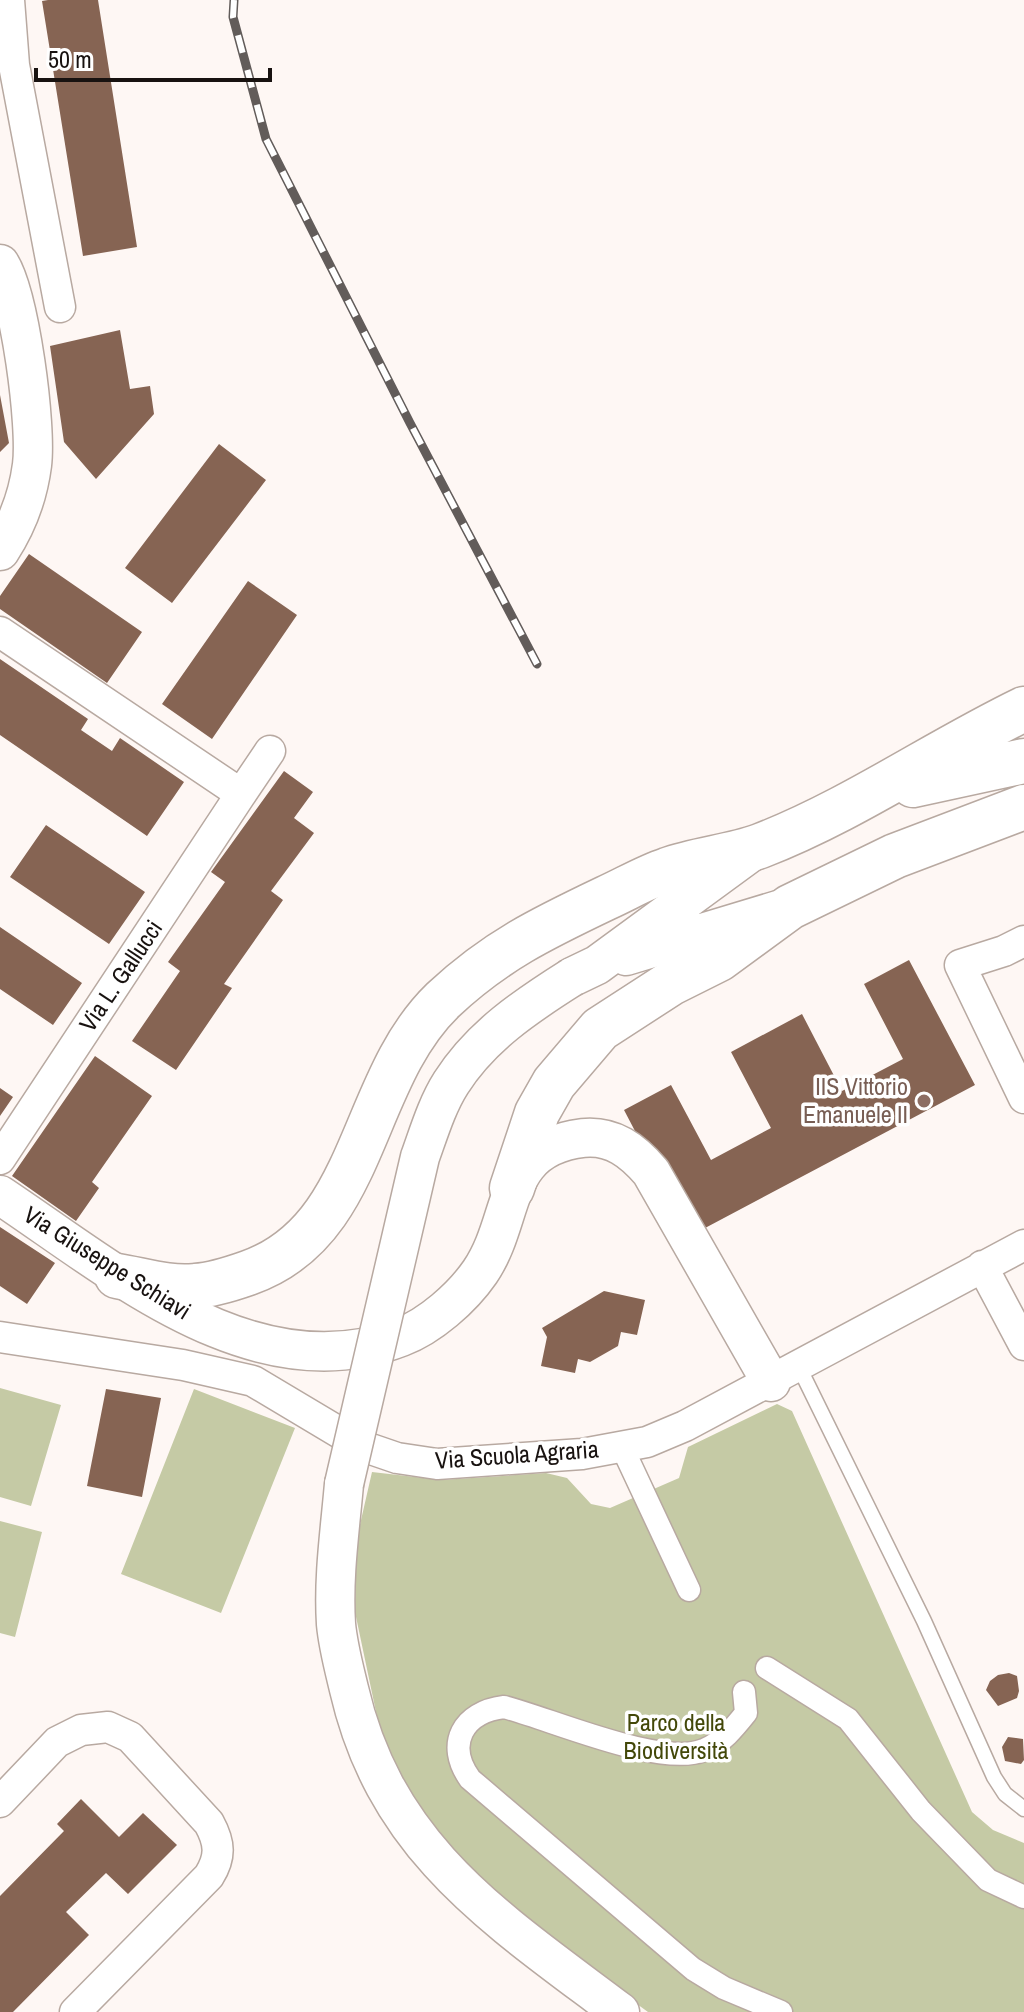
<svg xmlns="http://www.w3.org/2000/svg" width="1024" height="2012" font-family="'Archivo Narrow',sans-serif">
	<style>
		.green { fill: #c5caa5 }
		.building { fill: #866453 }
		.lines { fill: none; stroke-linecap: round; stroke-linejoin: round }
		.service-casing { stroke: #b8a9a1; stroke-width: 17 }
		.pedestrian-casing { stroke: #b8a9a1; stroke-width: 25 }
		.minor-casing { stroke: #b8a9a1; stroke-width: 33 }
		.tertiary-casing { stroke: #b8a9a1; stroke-width: 41 }
		.trunk-casing { stroke: #b8a9a1; stroke-width: 47 }
		.service { stroke: #fff; stroke-width: 14 }
		.pedestrian { stroke: #fff; stroke-width: 22 }
		.minor { stroke: #fff; stroke-width: 30 }
		.tertiary { stroke: #fff; stroke-width: 38 }
		.trunk { stroke: #fff; stroke-width: 44 }
		.rail-casing { stroke: #625c5a; stroke-width: 9 }
		.rail { stroke: #fff; stroke-width: 6; stroke-dasharray: 18; stroke-linecap: butt }
		.tertiary-bridge-casing { stroke: #b8a9a1; stroke-width: 41; stroke-linecap: butt }
		.tertiary-bridge { stroke: #fff; stroke-width: 38 }
		.education-dot { fill: #8d6e63; stroke: #fff; stroke-width: 3 }
		.labels { text-anchor: middle; stroke-width: 7; stroke-linejoin: round; paint-order: stroke }
		.street-label { font-size: 24px; fill: #181210; stroke: #fff }
		.education-label { font-size: 24px; fill: #785e54; stroke: #fff; text-anchor: end }
		.park-label { font-size: 24px; fill: #434809; stroke: #fff }
	</style>
	<rect width="100%" height="100%" fill="#fef7f4"/>
	<path class="green" d="M0,1388L61,1405L31,1506L0,1497Z
		M194,1389L295,1428L221,1613L121,1574Z
		M777,1404L792,1411L972,1812L993,1830L1024,1843V2012H648L557,1946L434,1837L384,1750L355,1612L356,1542L372,1472L441,1480L546,1473L567,1478L591,1504L610,1508L679,1478L688,1447Z
		M0,1521L42,1532L15,1637L0,1633Z"/>
	<path class="building" d="M48,0H98L137,247L83,256L42,1Z
		M120,330L130,389L150,386L154,414L96,479L64,442L50,346Z
		M0,395L9,443L0,452Z
		M219,444L266,480L172,603L125,568Z
		M29,554L142,632L107,683L0,609V596Z
		M248,581L297,615L212,739L162,704Z
		M0,659L88,719L81,730L112,751L120,738L184,782L147,836L0,735Z
		M284,771L313,792L294,818L314,833L271,891L283,900L224,984L232,988L176,1070L132,1041L180,971L168,962L225,882L211,872Z
		M46,825L145,892L109,944L10,877Z
		M0,927L82,983L53,1025L0,989Z
		M909,960L975,1085L690,1236L624,1110L671,1085L711,1160L771,1128L731,1052L802,1014L842,1091L903,1059L864,984Z
		M95,1056L152,1096L92,1182L99,1188L76,1221L12,1176Z
		M0,1088L13,1097L0,1116Z
		M0,1227L55,1263L27,1304L0,1286Z
		M604,1291L645,1300L637,1335L621,1332L618,1346L590,1362L578,1359L575,1373L541,1366L547,1337L542,1328Z
		M106,1389L161,1398L142,1497L87,1486Z
		M1009,1673L1017,1676L1019,1691L1017,1698L998,1706L986,1690L990,1681L998,1675Z
		M1008,1737L1023,1739L1024,1760L1021,1764L1005,1761L1002,1747Z
		M81,1799L119,1837L143,1813L177,1845L128,1894L106,1873L66,1912L89,1935L13,2012H0V1896L64,1831L57,1824Z"/>
	<g class="lines">
		<g class="service-casing">
			<path id="service" d="M799,1367L924,1621L994,1777L1005,1794L1024,1809"/>
		</g>
		<g class="pedestrian-casing">
			<path id="pedestrian" d="M622,1447L689,1590
				M767,1668L848,1719L921,1811L988,1880L1024,1897
				M744,1692L746,1713C734,1728 722,1743 704,1750C661,1768 551,1719 504,1707C463,1712 445,1744 470,1779L693,1969L724,1988L781,2012"/>
		</g>
		<g class="minor-casing">
			<path id="minor" d="M9,0L14,65L60,307
				M0,632L241,794L0,1159
				M241,794L270,751
				M1024,941L1004,951L960,965L1024,1098
				M982,1266L1024,1345
				M0,1337L183,1365L253,1381L362,1446L397,1458L437,1464L582,1454L647,1442L685,1426L1024,1245
				M0,1802L57,1742L81,1730L108,1727L130,1737L209,1823C220,1843 221,1857 209,1876L75,2012"/>
		</g>
		<g class="tertiary-casing">
			<path id="tertiary" d="M0,264C20,296 37,426 32,465C28,496 17,525 0,551
				M626,956L778,910
				M572,977L597,965L754,850
				M0,1195C113,1270 255,1394 401,1337C430,1326 462,1298 480,1272C517,1218 499,1148 583,1138C613,1135 633,1151 651,1172L771,1382
				M344,1484C340,1530 333,1577 336,1624C338,1646 344,1668 349,1689C386,1850 497,1919 620,2012"/>
		</g>
		<g class="trunk-casing">
			<path id="trunk" d="M913,785L1024,761
				M512,1188L537,1113L554,1083L600,1029L671,983L719,959L790,907L895,856L1024,807
				M117,1276C142,1280 170,1289 195,1286C213,1285 231,1279 248,1273C368,1231 358,1082 443,1000C495,951 543,928 606,898C626,889 646,877 667,870C697,859 730,857 760,846C853,810 935,752 1024,709"/>
		</g>
		<use href="#service" class="service"/>
		<use href="#pedestrian" class="pedestrian"/>
		<use href="#minor" class="minor"/>
		<use href="#tertiary" class="tertiary"/>
		<use href="#trunk" class="trunk"/>
		<g class="rail-casing">
			<path id="rail" d="M234,0L233,17L266,139L410,423L537,664"/>
		</g>
		<use href="#rail" class="rail"/>
		<g class="tertiary-bridge-casing">
			<path id="tertiary-bridge" d="M344,1484L420,1157C429,1132 437,1105 451,1083C481,1036 526,1006 572,977"/>
		</g>
		<use href="#tertiary-bridge" class="tertiary-bridge"/>
	</g>
	<circle class="education-dot" cx="924" cy="1101" r="8"/>
	<g class="labels">
		<g class="street-label">
			<text transform="translate(121 976) rotate(-56)" y="8">Via L. Gallucci</text>
			<text transform="translate(107 1263) rotate(32)" y="8">Via Giuseppe Schiavi</text>
			<text transform="translate(517 1455) rotate(-4)" y="8">Via Scuola Agraria</text>
		</g>
		<g class="education-label">
			<text x="908" y="1095">IIS Vittorio<tspan x="908" dy="28">Emanuele II</tspan></text>
		</g>
		<g class="park-label">
			<text x="676" y="1731">Parco della<tspan x="676" dy="28">Biodiversità</tspan></text>
		</g>
	</g>
	<path d="M36 68v12h234v-12" fill="none" stroke="#181210" stroke-width="4"/>
	<text x="48" y="68" font-size="24" fill="#181210" stroke="#ffffff" stroke-width="6" paint-order="stroke">50 m</text>
</svg>
